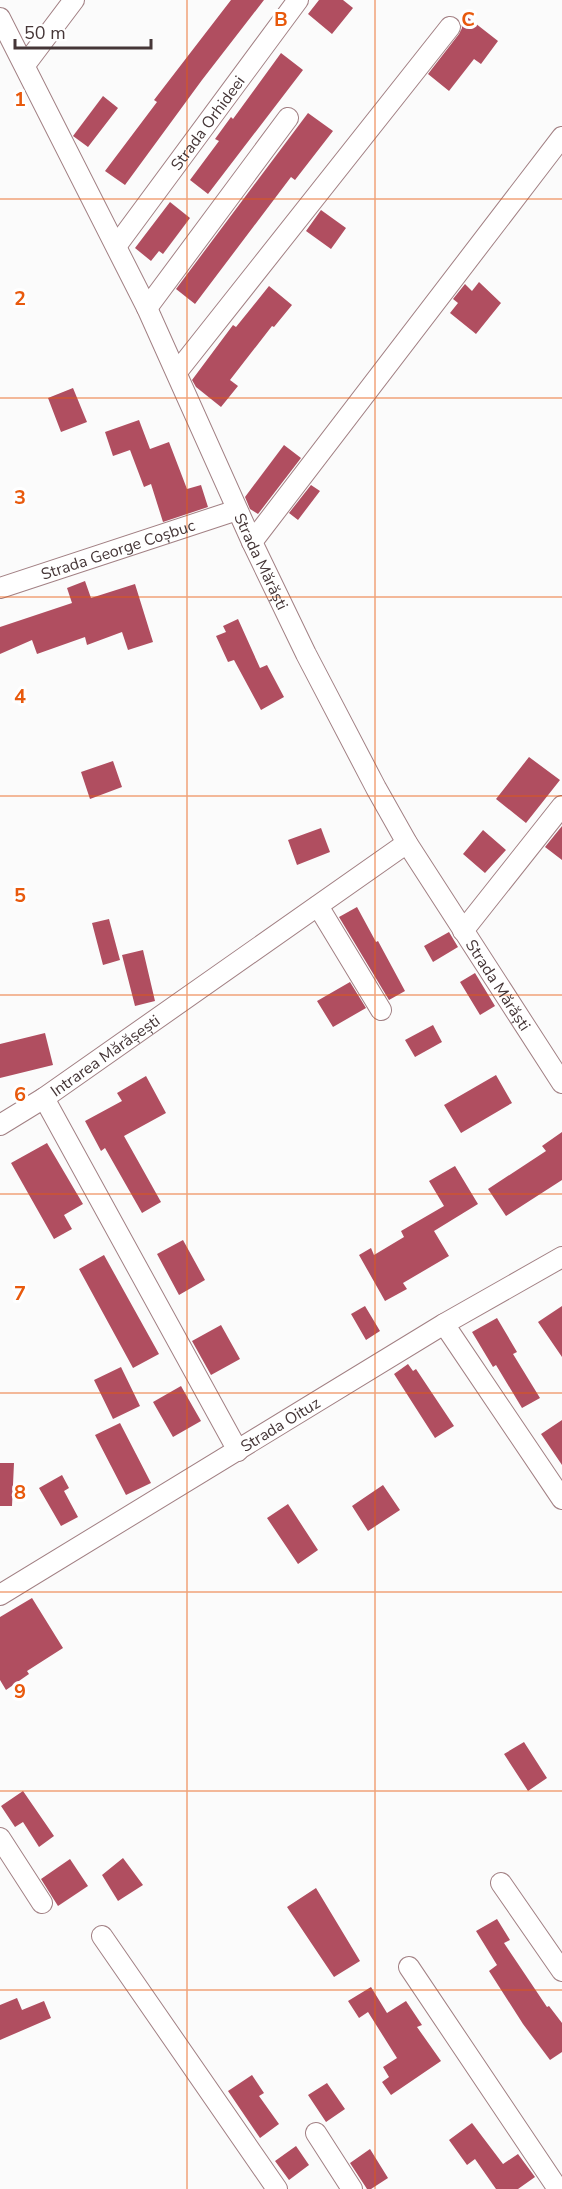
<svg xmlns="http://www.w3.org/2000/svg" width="562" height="2189" font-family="'Nunito Sans',sans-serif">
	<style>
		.building { fill: #b04e60 }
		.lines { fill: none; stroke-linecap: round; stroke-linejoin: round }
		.street-casing { stroke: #a28084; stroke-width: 22 }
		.street { stroke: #fff; stroke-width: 20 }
		.grid { fill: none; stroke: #e8590c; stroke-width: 1.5; stroke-opacity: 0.55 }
		.labels { text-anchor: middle; stroke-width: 6; stroke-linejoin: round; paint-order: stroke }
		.street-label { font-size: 16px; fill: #453637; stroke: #fff }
		.grid-label { font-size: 20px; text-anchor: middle; font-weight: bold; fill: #e8590c; stroke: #fff; stroke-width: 6; stroke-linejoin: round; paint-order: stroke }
	</style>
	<rect width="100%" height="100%" fill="#fbfbfb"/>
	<path class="building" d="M231,0H264L202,80L125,185L105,171L157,102L154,100Z
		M319,0H343L353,8L332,34L308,14Z
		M466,16L498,41L481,64L474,59L449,91L428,74L459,34L462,28L461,22Z
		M281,53L303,70L208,194L190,180L219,141L215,139L231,117L233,119Z
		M103,96L118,108L88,147L73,136Z
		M308,113L333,131L295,180L291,177L195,304L176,289Z
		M170,202L190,218L163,254L159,251L151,261L135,248Z
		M321,210L346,228L331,249L306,231Z
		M479,282L501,303L476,334L450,313L458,303L453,299L465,284L472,291Z
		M269,286L292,305L274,327L272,326L230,380L238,386L221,407L196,387L192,380L233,325L236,327Z
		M73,388L87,422L61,432L48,398Z
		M139,420L150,449L169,442L187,489L201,485L208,507L163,522L151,484L144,487L130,450L113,456L105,432Z
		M284,445L301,458L258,514L250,509L245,497Z
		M311,485L320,491L298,520L289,513Z
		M85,581L91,598L135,584L153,642L128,650L122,632L87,645L85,637L37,654L32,640L0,654V627L72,603L67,588Z
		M238,619L260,668L267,665L284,697L261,710L234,660L228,662L216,636L226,632L223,626Z
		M529,757L560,780L526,823L496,799Z
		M113,761L122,787L90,799L81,772Z
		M562,826V860L545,847Z
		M321,828L330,852L297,865L288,840Z
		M483,830L506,850L485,873L463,854Z
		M357,907L376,942L378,941L405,991L389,1000L339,917Z
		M109,919L120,960L103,965L92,923Z
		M449,932L458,947L433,962L424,946Z
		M143,950L155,1001L135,1006L122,955Z
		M475,973L495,1006L480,1015L460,982Z
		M350,982L366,1008L333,1027L317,1001Z
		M433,1025L442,1042L415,1057L405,1040Z
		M45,1033L53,1065L0,1078V1044Z
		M496,1075L512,1103L461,1133L444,1105Z
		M146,1076L166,1113L124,1136L161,1202L142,1213L105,1148L101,1151L85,1121L122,1101L117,1093Z
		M562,1132V1180L506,1216L488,1189L546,1151L542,1146Z
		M47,1143L83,1204L64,1215L72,1229L54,1239L11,1163Z
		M455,1166L478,1204L434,1231L449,1256L403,1283L407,1289L385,1301L359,1255L371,1248L374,1255L404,1237L401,1231L444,1206L429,1181Z
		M183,1240L205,1280L179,1295L157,1254Z
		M104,1255L159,1354L133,1368L79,1269Z
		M365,1306L380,1331L366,1340L351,1314Z
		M562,1306V1357L538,1322Z
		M497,1318L517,1352L513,1354L540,1398L522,1408L496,1365L493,1367L472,1332Z
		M221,1325L240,1359L211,1375L192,1341Z
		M408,1364L413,1371L416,1369L454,1426L435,1438L394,1374Z
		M121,1367L140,1406L113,1419L94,1380Z
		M181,1386L201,1421L173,1437L153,1402Z
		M562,1420V1465L541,1434Z
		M120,1423L151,1483L126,1495L95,1435Z
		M0,1463H14L12,1506H0Z
		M62,1475L69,1488L64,1491L78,1517L61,1526L39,1488Z
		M383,1485L400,1510L368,1531L352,1506Z
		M288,1504L318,1550L298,1564L267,1518Z
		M32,1598L63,1648L27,1671L29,1674L6,1690L0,1680V1617Z
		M524,1742L547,1778L528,1791L504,1754Z
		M23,1791L54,1836L39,1847L23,1822L15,1827L1,1806Z
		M123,1858L143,1885L118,1901L102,1875Z
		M70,1859L88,1886L58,1906L41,1879Z
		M316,1888L360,1961L334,1977L287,1907Z
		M497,1919L510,1940L504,1943L547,2007L549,2006L562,2023V2052L550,2060L523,2024L489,1971L497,1965L476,1931Z
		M371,1987L387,2013L406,2001L422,2025L417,2027L441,2061L391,2095L382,2082L389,2077L383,2067L397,2058L368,2012L359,2018L348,2001Z
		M17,1998L22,2010L44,2001L51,2018L0,2040V2005Z
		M252,2075L264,2093L259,2096L279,2124L260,2138L228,2091Z
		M327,2083L345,2109L326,2122L308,2095Z
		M472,2123L503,2164L518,2154L535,2177L518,2189H496L475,2159L467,2165L449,2140Z
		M296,2146L309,2165L289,2180L275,2161Z
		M370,2149L388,2178L371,2189H367L350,2163Z"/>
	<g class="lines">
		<g class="street-casing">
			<g id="street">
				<path id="s1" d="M0,18L147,308L252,542L306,654L376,788L407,843L562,1083"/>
				<path d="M25,65L74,0"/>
				<path id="s2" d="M117,245L298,0"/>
				<path d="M147,308L288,118"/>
				<path d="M177,372L450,27"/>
				<path d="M252,542L562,137"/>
				<path id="s3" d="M0,588L237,510"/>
				<path d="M318,906L381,1010"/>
				<path d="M463,931L562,806"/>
				<path d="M44,1098L238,1451"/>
				<path id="s4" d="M0,1125L44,1098L407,843"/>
				<path d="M444,1324L562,1499"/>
				<path id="s5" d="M0,1595L444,1324L562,1257"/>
				<path d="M0,1838L42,1903"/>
				<path d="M501,1883L562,1971"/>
				<path d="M102,1936L277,2189"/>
				<path d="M409,1967L558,2189"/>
				<path d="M316,2133L352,2189"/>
			</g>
		</g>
		<use href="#street" class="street"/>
	</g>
	<path class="grid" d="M187,0V2189M375,0V2189M0,199H562M0,398H562M0,597H562M0,796H562M0,995H562M0,1194H562M0,1393H562M0,1592H562M0,1791H562M0,1990H562"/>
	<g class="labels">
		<g class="street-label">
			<text dy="6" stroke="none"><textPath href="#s2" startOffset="152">Strada Orhideei</textPath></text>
			<text dy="6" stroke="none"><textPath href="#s3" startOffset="124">Strada George Coșbuc</textPath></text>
			<text dy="6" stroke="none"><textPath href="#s1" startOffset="603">Strada Mărăști</textPath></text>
			<text dy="6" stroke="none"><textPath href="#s1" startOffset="1089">Strada Mărăști</textPath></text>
			<text dy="6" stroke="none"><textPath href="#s4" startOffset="126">Intrarea Mărășești</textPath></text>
			<text dy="6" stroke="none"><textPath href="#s5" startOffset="328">Strada Oituz</textPath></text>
		</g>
	</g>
	<g class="grid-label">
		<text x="281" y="26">B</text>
		<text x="468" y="26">C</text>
		<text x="20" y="106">1</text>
		<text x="20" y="305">2</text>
		<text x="20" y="504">3</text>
		<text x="20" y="703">4</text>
		<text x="20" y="902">5</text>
		<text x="20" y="1101">6</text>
		<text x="20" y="1300">7</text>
		<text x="20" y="1499">8</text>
		<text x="20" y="1698">9</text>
	</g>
	<path d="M15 39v9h136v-9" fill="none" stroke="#453637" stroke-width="3"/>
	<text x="24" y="39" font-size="18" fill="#453637" stroke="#ffffff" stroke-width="4.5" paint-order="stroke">50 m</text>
</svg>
